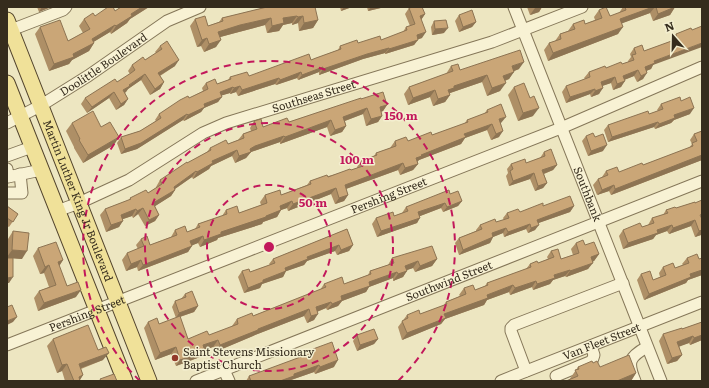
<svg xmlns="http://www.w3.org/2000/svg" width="709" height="388" font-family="Literata,serif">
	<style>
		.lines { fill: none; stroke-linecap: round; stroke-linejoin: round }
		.minor-casing { stroke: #857759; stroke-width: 13 }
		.major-casing { stroke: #53442d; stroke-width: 17 }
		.minor { stroke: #f8f2d4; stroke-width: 11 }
		.major { stroke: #f0e199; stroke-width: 15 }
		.wall { fill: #ae8f66 }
		.shaded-wall { fill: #8d7453 }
		.building { fill: #caa677; stroke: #8d7453 }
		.ring { fill: none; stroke: #c2185b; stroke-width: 2; stroke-dasharray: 7 5 }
		.poi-dot { fill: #93392a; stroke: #f4efd0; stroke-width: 1.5 }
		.labels { text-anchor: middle; stroke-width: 3; stroke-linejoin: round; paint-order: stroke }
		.street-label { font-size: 11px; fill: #352c1d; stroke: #f4efd0 }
		.poi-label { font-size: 11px; fill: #352c1d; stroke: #f4efd0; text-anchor: start }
		.centre { fill: #c2185b; stroke: #f4efd0; stroke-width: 2 }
		.ring-label { font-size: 12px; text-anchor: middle; font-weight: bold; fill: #c2185b; stroke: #f4efd0; stroke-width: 3; stroke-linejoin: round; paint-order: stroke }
	</style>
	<rect width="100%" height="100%" fill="#ede6c1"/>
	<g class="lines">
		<g class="minor-casing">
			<g id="minor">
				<path id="s1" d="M514,7L661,381"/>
				<path d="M11,30L63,10L66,7"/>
				<path id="s2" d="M7,123L40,106L88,76L167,21L200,7"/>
				<path d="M7,156L32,147"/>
				<path d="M7,169L8,177L41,170"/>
				<path d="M7,193H22L20,174"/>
				<path id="s3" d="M57,211L79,203L129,180L203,133L226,123L492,42L582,7"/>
				<path id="s4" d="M7,345L561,128L702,67"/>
				<path d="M224,370L229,381"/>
				<path d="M526,371L511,331V328L514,325L623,283"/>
				<path d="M556,376L592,361L594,355L591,346"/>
				<path id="s5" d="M196,381L702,181"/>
				<path id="s6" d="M501,381L702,302"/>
				<path d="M635,381C627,362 629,357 647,347"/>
			</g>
		</g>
		<g class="major-casing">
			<g id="major">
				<path id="s7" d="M7,20L149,381"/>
				<path d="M7,83L125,381"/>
			</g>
		</g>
		<use href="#minor" class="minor"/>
		<use href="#major" class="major"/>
	</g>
	<path class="wall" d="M37,7H51L39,12Z
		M121,7H149L130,19L127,23L111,34L110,32L93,42L94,43L89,51L72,60L69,64L49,71L35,34L40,27L68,41L83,33L79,26L84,19L115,11Z
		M267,7L318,20L313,28L299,31L298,23L292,25V23L283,25L279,31L267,33L265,25L220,37L216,47L204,52L201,46L197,47L190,26L195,19L208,26L219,22L222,18Z
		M340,7H352L341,11Z
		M367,7H385L368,11Z
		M527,7H542L539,12L530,15Z
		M623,7H675L670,15L653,21L650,13L622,23L618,34L548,61L544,50L549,43L555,41L560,34L568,31L573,24H585L595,20L594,17L599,10L610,16L619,13Z
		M409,8L425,14L421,20L422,38L418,39L414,45L385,54V53L363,59L319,75V72L298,80L297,78L276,85L275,84L238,96L236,92L230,94V93L222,95L218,102L204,108L201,112L184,121L183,120L137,149L121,154L117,143L121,137L140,131L156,121L155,120L159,114L203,91L202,88L206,83L217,84L228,80L230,77L249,76L311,60L338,50L340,46L381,40L403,32L406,27L410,26L405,14Z
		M459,15L476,22L472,27L459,32L455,21Z
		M434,21L444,33L432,35L431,27Z
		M691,28L653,65L651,69L646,71L643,79L637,82L634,76L624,80L621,87L613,90L611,83L602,86L599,94L591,97L590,94L566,103L562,92L566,86L585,79L584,78L589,72L622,64L628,62V61L631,57L630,54L634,48L644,51L672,41V40L676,34Z
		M160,46L175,66L160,76L164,82L160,89L150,95L141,80L128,89L125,93L128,99L124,105L116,110L109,98L87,113L81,104L85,98L117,82L130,74L128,71L132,65L145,60L156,53L155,52Z
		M451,66L460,70L519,69L514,71L509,79L505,81L500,91L487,96L482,82L450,93V95L445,102L433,106L430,97L408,105L404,94L409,87L446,74Z
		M514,87L530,98L533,116L518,121L508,95Z
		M361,99L387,105L383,111L381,112L382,116L378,122L366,126L363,114L345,121L346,126L342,132L330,136L327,127L280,144V142L251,152L246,158L235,163L232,156L211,166L209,169L193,179L192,177L175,189V190L171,196L155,206L159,215L155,221L145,226L138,214L133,218L132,216L123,219L119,227L106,232L100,215L105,209L129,200L130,198L148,193L156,188V187L160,180L207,152L210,148L228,144L238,140L243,134L251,131L250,128L254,121L263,127L289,122Z
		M681,101L690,114L674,120L671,123L655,129L654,127L608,142L604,130L608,125L649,114L658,111L657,110L661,104Z
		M487,110L501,123L499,137L491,140L487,130L465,138L461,144L419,160L417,162L418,164L413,170L400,175L398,170L346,189L348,195L344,201L335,204L331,194L288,211L287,208L281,210L277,217L263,222L262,224L218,238L217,240L200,247L198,243L192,245L188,252L138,271L137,267L126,271L122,260L127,253L138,249L136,245L141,239L150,245L171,237L175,230L187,232L195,229L198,224L222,216L226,210L239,213L261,205L260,202L265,195H281L307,185L310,181L351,170L357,168V167L361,161L374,156L376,153L390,148L395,141H408L432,135L464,124L467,120L484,114Z
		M72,123L101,127L114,145L83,163L74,148V147L66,131Z
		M702,131V160L611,195L609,191L597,195L593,185L598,179L602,177L606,171L619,172L643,165L689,148L692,144L690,140L694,134Z
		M586,136L595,137L603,151L588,156L582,141Z
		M544,152L557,165L553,170L544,174L547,183L543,188L535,191L530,179L509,186L506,176L508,173L507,169L511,164L526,163L540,158Z
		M450,194L462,201L458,206L443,212L441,208L420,216L417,223L377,237L372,224L376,218L394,216L402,213L406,207Z
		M695,202L701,235L695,237L691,226L669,234L667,231L656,235L653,239L623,249L619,236L623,230L642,227L648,225L652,218L663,215L666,210L676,208Z
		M7,206L18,214L9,227L7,226Z
		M543,206H574L570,212L538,223L535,230L528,233L526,229L504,237L503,233L493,237L490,243L459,255L455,243L459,238L476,231V230L480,225L496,222L504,220L503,218L507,213L520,212Z
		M347,229L353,245L349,251L337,255L335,251L307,261L304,265L286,271L283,277L262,284L260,288L244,293L238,277L242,271L250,272L270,265L269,264L273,259Z
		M13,231L22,259L13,258L9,283H7V258H12H7L8,239Z
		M576,243L585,245L599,254L594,261L592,262L588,269L566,277L565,276L553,280L550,284L533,290L532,287L510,295L509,292L487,300L484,305L445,319L441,324L402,340L398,327L407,315L420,314L443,306L446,302L460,296L459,295L464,288L475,290L485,286L487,283L526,269L530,264L538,263L548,259L547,257L551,251L561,259L573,255L571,249Z
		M38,248L63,260L59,266L67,286L76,297L38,311L34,298L39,291L49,287L44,273L40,274L33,256Z
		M392,258L437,259L432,266L415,272L413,268L407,270L403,277L393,281V278L369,287L366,292L342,301L338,306L327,310L326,308L317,312L314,320L307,323L304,316L255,335L253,336L215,352L213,347L204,350L205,351L200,357L176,366L171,354L155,360L144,328L148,322L159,324L176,318L172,307L175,301L181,299L185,294L198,306L194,312L180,317L188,339L209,335L232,327V326L237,319L253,316L320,290L324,284H344L368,275L370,271L388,265Z
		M687,258L699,259L702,258V275L688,280L686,283L644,300L637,280L641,274L653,280L660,277L659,273L663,267L675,268L683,265L682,264Z
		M702,322V340L690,345L689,343L679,346L682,355L677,361L667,364L659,341L663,334L682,329Z
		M357,335L378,339L374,344L357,351L353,341Z
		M53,339L98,350L103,360L81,369L83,375L80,380V381H65L62,371L57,373L47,346Z
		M313,349L334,367L315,374L314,372L291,380V381H246L249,376L310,354Z
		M593,363L600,367L636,373L631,381H566L569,380L578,367Z"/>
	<path class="shaded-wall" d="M42,7H51L39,12Z
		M142,7H149L130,19L127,23L111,34L116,26L131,14Z
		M344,7H352L341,11Z
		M371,7H385L368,11Z
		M538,7H542L539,12L530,15L535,8Z
		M653,7H655L650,13L615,26L620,19Z
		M675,7L670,15L653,21L658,14Z
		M425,14L421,20L420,16Z
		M297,16L292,23L283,25L279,31L267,33L272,26L283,18Z
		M303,16L298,23L292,25L298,17Z
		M271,18L265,25L235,33L213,39L218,32L240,25Z
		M318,20L313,28L299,31L304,23Z
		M476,22L472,27L459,32L463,27Z
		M115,25L110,32L87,46L92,39Z
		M623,27L618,34L548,61L553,53Z
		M448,28L444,33L432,35L435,29Z
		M426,32L422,38L413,41L417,35Z
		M207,38L201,46L197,47L202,40Z
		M221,40L216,47L204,52L209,44Z
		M418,40L414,45L385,54L389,49Z
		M94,43L89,51L72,60L69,64L49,71L54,64Z
		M702,43V47L653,65L651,69L641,73L645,67L654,61Z
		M389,48L385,53L363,59L319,75L323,69L367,54Z
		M179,60L175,66L154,79L158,73Z
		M524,62L519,69L507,74L512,66Z
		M323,67L319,72L298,80L302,75Z
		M638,70L634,76L619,82L623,76Z
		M301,72L297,78L276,85L280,80Z
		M514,72L509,79L498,83L503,76Z
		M647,73L643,79L637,82L641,76Z
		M145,74L141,80L128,89L126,92L119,96L123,90Z
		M487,75L482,82L450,93L449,95L448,90L454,86Z
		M615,77L611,83L596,88L601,82Z
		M279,78L275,84L238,96L242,90Z
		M625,81L621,87L613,90L617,84Z
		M164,82L160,89L150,95L155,89Z
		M506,83L500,91L487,96L492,88Z
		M240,86L236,92L230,94L234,88Z
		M233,87L230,93L217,97L220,92Z
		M603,88L599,94L591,97L595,91Z
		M595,89L590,94L566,103L570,97Z
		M435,90L430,97L408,105L413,98Z
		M114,92L109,98L87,113L92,107Z
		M450,95L445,102L433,106L438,99Z
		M222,97L218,102L204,108L201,112L184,121L188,115L204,104Z
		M128,99L124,105L116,110L121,104Z
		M387,105L383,111L375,113L380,107Z
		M367,108L363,114L339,123L343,117Z
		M539,108L533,116L518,121L523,113Z
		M694,108L690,114L674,120L671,123L655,129L659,124L674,115Z
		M187,114L183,120L137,149L121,154L125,149Z
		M382,116L378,122L366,126L371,119Z
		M506,117L501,123L495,126L499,119Z
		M331,120L327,127L280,144L285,137Z
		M658,122L654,127L608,142L612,137Z
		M492,124L487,130L465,138L461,144L419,160L417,162L416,158L421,155L464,134Z
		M346,126L342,132L330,136L335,130Z
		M503,131L499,137L491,140L496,134Z
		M284,136L280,142L251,152L246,158L235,163L239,156L250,149L255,146Z
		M119,137L114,145L83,163L88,155Z
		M607,145L603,151L588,156L591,151Z
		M237,150L232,156L211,166L209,169L193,179L197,172L212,161Z
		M702,155V160L611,195L615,189Z
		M403,163L398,170L340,191L345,185Z
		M418,164L413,170L400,175L405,168Z
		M557,165L553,170L538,176L542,170Z
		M196,171L192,177L169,193L174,187Z
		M534,173L530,179L509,186L513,181Z
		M547,183L543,188L535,191L538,186Z
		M614,185L609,191L597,195L602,190Z
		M336,188L331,194L288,211L293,204Z
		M175,190L171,196L149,210L153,203Z
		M348,195L344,201L335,204L339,198Z
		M292,201L287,208L275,212L280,206Z
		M462,201L458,206L443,212L447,207Z
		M445,203L441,208L415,218L418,212Z
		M574,206L570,212L533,225L537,220Z
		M143,208L138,214L133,218L137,211Z
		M136,209L132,216L117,221L121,215Z
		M281,210L277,217L263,222L262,224L218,238L217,240L200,247L204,240L221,232Z
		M159,215L155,221L145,226L149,220Z
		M420,218L417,223L377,237L381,231Z
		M695,220L691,226L669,234L673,228Z
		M123,221L119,227L106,232L111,225Z
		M530,224L526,229L504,237L508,232Z
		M539,225L535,230L528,233L531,228Z
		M672,225L667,231L656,235L653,239L623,249L628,243L657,230Z
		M506,228L503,233L488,239L492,233Z
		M702,230V234L701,235L695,237L699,231Z
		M203,236L198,243L186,248L190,241Z
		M493,237L490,243L459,255L463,250Z
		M339,245L335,251L307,261L304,265L281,273L285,268L307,257Z
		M353,245L349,251L337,255L341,250Z
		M192,246L188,252L138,271L143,265Z
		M12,250L27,251L22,259L7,258V257Z
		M599,254L594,261L586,264L591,257Z
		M437,259L432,266L415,272L420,266Z
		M63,260L58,268V262Z
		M141,260L137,267L126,271L131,264Z
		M418,261L413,268L401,272L405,266Z
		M593,263L588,269L566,277L570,271Z
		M49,265L44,273L40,274L45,267Z
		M570,270L565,276L553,280L550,284L533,290L537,284L554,275Z
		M702,270V275L688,280L686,283L644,300L649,294L690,274Z
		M286,271L283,277L262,284L260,288L244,293L248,288L263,280Z
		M407,271L403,277L393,281L398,274Z
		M397,272L393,278L369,287L366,292L342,301L338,306L327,310L332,304L341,296L369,282Z
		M13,277L9,283H7V278Z
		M536,281L532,287L510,295L515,288Z
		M513,285L509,292L487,300L484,305L445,319L441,324L402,340L407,333L444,314L487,295Z
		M81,290L76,297L38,311L44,303Z
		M331,302L326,308L311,314L316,307Z
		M198,306L194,312L176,318L179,313Z
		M309,309L304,316L255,335L253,336L215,352L220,345L258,329Z
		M318,314L314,320L307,323L311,316Z
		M17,317L13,322L7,325V321Z
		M702,335V340L690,345L694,338Z
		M693,336L689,343L673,349L677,342Z
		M378,339L374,344L357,351L360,345Z
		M218,340L213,347L198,352L203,345Z
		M176,347L171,354L155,360L160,353Z
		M205,351L200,357L176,366L180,360Z
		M109,353L103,360L73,371L79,364Z
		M682,355L677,361L667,364L672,358Z
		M338,360L334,367L315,374L320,367Z
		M67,364L62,371L57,373L62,365Z
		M319,365L314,372L291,380V381H280L294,374Z
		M636,373L631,381H617Z
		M83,375L79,381V377Z"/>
	<path class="building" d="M108,7H113L115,11L121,7H142L131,14L132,16L116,26L115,25L92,39L94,43L73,54L74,57L54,64L40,27L60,20L68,41L90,29L84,19L93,13L95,16Z
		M267,7H315L318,20L304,23L303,16L298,17L297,16L283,18L284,23L272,26L271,18L240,25L218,32L221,40L209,44L207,38L202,40L195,19L205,16L208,26L223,21L222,18Z
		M413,7H422L425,14L420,16L426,32L417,35L418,40L389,49V48L367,54L323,69V67L302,75L301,72L280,80L279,78L242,90L240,86L234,88L233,87L220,92L222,97L204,104L205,107L188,115L187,114L141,143L125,149L121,137L140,131L161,118L159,114L180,100L188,96L189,98L208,89L206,83L215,79L217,84L231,79L230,77L247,72L249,76L309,54L311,60L316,58L341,49L340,46L357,40L358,43L380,36L381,40L407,30L406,27L415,24L409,8Z
		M606,7L610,16L626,10L625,7H653L620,19L623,27L553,53L549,43L561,39L560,34L575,29L573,24L584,20L585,24L602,18L599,10Z
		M656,7H675L658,14Z
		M472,10L476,22L463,27L459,15Z
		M446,20L448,28L435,29L434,21Z
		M702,26V43L654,61L655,63L645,67L647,73L641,76L638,70L623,76L625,81L617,84L615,77L601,82L603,88L595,91V89L570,97L566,86L590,77L589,72L605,66L606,68L621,62L622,64L634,60L632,55L636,54L634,48L642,45L644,51L677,39L676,34L691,28L692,30Z
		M167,41L179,60L158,73L164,82L155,89L145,74L129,85L130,86L123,90L128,99L121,104L114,92L92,107L85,98L115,79L117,82L131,73L135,70L132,65L143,57L145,60L162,49L160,46Z
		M520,50L524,62L512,66L514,72L503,76L506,83L492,88L487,75L454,86V88L448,90L450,95L438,99L435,90L413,98L409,87L453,71L451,66L458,64L460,70Z
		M524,83L530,98L534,96L539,108L523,113L514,87Z
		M383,92L387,105L380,107L382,116L371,119L367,108L343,117L346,126L335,130L331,120L285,137L284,136L255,146L250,149L251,152L239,156L237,150L212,161L213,163L197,172L196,171L174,187L175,190L153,203L159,215L149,220L143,208L137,211L136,209L121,215L123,221L111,225L105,209L131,199L130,198L146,190L148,193L162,184L160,180L187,162V163L211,150L210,148L226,140L228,144L244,138L243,134L257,129L254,121L261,119L263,127L287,118L289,122L361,98V99Z
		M680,97L681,101L690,97L694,108L674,115L675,118L659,124L658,122L612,137L608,125L648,111L649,114L663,109L661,104Z
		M501,104L506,117L499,119L503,131L496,134L492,124L464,134L466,137L421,155L422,156L416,158L418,164L405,168L403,163L345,185L348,195L339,198L336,188L293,204L292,201L280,206L281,210L266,216V217L221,232V234L204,240L203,236L190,241L192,246L143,265L141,260L131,264L127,253L144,246L141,239L147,236L150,245L177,235L175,230L185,226L187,232L200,227L198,224L227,214L226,210L237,206L239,213L267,203L265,195L280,190L281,195L311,184L310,181L327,175L328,177L350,169L351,170L363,166L361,161L377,155L376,153L396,146L395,141L406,137L408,141L431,132L432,135L468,122L467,120L488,112L487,110Z
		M93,111L101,127L110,122L119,137L88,155L79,140L80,139L72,123Z
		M702,131V155L615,189L614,185L602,190L598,179L608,175L606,171L617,167L619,172L642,163L643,165L693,146L692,143L697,141L694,134Z
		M593,133L595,137L603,134L607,145L591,151L586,136Z
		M551,149L557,165L542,170L547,183L538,186L534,173L513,181L510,171L513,169L511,164L525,159L526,163L545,156L544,152Z
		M449,190L450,194L458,191L462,201L447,207L445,203L418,212L420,218L381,231L376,218L393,212L394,216L408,211L406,207Z
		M570,196L574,206L537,220L539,225L531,228L530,224L508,232L506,228L492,233L493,237L463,250L459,238L482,229L480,225L495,219L496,222L509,218L507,213L518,209L520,212L543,203V206Z
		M702,200V214L700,215L702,219V230L699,231L695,220L673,228L672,225L657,230L658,233L628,243L623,230L640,223L642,227L654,223L652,218L668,213L666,210L675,207L676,208L695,202V203Z
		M7,206L18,214L13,222L7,218Z
		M347,229L353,245L341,250L339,245L307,257L308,259L285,268L286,271L263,280V282L248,288L242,271L249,269L250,272L275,263L273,259Z
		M13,231L29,233L27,251L12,250Z
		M583,240L585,245L594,242L599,254L591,257L593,263L570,271V270L554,275L555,278L537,284L536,281L515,288L513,285L487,295L488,298L444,314L446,318L407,333L402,321L408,318L407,315L419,310L420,314L447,304L446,302L466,294L464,288L473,285L475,290L488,285L487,283L531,267L530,264L537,261L538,263L554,257L551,251L558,249L561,259L579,253L576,243Z
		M56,242L63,260L58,262L67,286L78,282L81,290L44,303L39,291L56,285L49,265L45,267L38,248Z
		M432,246L437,259L420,266L418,261L405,266L407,271L398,274L397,272L369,282L370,286L341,296L342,300L332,304L331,302L316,307L318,314L311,316L309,309L258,329V330L220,345L218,340L203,345L205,351L180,360L176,347L160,353L148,322L157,318L159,324L180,316L188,339L207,331L209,335L238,324L237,319L252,313L253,316L326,287L324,284L342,277L344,284L371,274L370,271L394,263L392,258Z
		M697,254L699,259L702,258V270L690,274L691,277L649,294L641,274L650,271L653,280L666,275L663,267L673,263L675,268L689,263L687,258Z
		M7,258H13V277L7,278Z
		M192,291L198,306L179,313L175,301L186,297L185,294Z
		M12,305L17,317L7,321V307Z
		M702,322V335L694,338L693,336L677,342L682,355L672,358L663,334L682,328V329Z
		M88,325L98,350L106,347L109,353L79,364L83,375L79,377L80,381H74L67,364L62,365L53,339Z
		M374,329L378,339L360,345L357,335Z
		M332,342L338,360L320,367L319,365L294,374V376L280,381H251L249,376L314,352L313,349Z
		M629,355L636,373L617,381H566L578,376L575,370L579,369L578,367L592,361L593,363L597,361L600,367Z
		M114,374L117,381H101L100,379Z"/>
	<g class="ring">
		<circle cx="269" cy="247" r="62"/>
		<circle cx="269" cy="247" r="124"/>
		<path d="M140 381A186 186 0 1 1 398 381"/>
	</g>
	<circle class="poi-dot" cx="175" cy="358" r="4"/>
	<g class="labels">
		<g class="street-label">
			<text dy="4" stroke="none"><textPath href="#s2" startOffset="113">Doolittle Boulevard</textPath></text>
			<text dy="4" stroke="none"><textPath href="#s3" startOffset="283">Southseas Street</textPath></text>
			<text dy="4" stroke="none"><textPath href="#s1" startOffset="201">Southbank</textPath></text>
			<text dy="4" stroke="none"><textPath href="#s4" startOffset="410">Pershing Street</textPath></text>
			<text dy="4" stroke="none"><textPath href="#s7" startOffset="194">Martin Luther King Jr Boulevard</textPath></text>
			<text dy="4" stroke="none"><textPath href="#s5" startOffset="272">Southwind Street</textPath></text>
			<text dy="4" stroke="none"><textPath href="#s4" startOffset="86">Pershing Street</textPath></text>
			<text dy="4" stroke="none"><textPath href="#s6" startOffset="108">Van Fleet Street</textPath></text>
		</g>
		<g class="poi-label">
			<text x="183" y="356">Saint Stevens Missionary<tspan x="183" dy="13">Baptist Church</tspan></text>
		</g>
	</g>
	<circle cx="269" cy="247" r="6" class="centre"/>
	<g class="ring-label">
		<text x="401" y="120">150 m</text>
		<text x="357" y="164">100 m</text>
		<text x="313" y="207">50 m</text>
	</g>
	<rect width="709" height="388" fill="none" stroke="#352c1d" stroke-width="16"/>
	<g transform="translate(673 36) rotate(340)" stroke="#f4efd0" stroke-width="3" paint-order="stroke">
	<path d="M0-3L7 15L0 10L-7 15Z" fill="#352c1d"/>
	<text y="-6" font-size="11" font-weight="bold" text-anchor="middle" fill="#352c1d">N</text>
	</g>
</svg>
